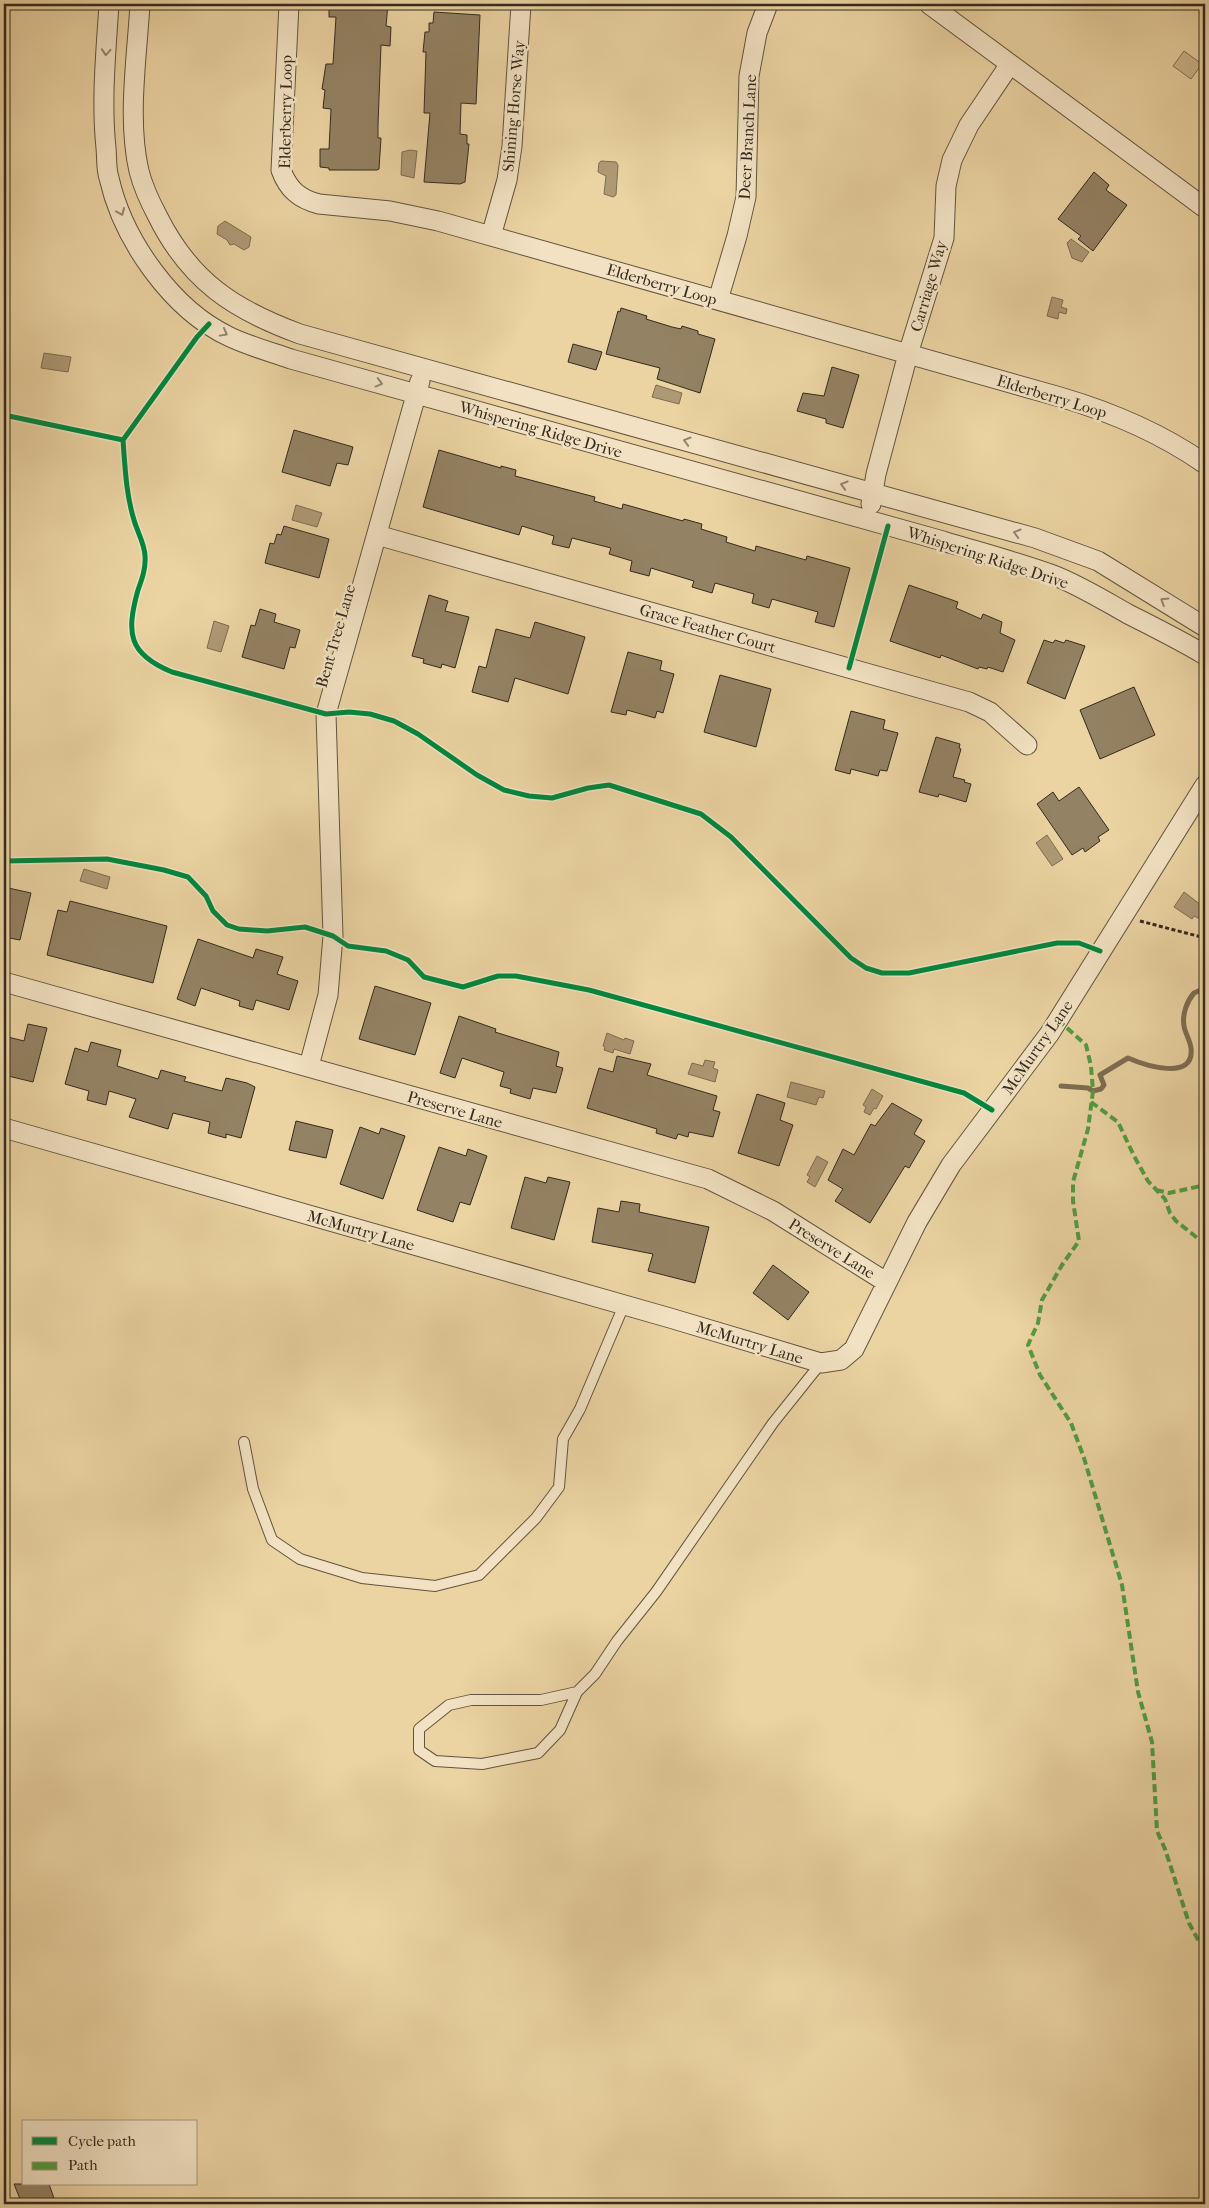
<svg xmlns="http://www.w3.org/2000/svg" width="1209" height="2208" font-family="'IM FELL French Canon',serif">
	<style>
		.green { fill: #ccb68c; stroke: #807055 }
		.water { fill: #ad9a75; stroke: #7d6d52 }
		.lines { fill: none; stroke-linecap: round; stroke-linejoin: round }
		.stream { stroke: #7d6d52; stroke-width: 5 }
		.building { fill: #938263; stroke: #342a1e }
		.service-casing { stroke: #62543f; stroke-width: 12 }
		.minor-casing { stroke: #62543f; stroke-width: 21 }
		.path { stroke: #342a1e; stroke-width: 3; stroke-dasharray: 4 2.5; stroke-linecap: butt }
		.service { stroke: #f2e2c3; stroke-width: 10 }
		.minor { stroke: #f2e2c3; stroke-width: 19 }
		.quiet { stroke: #519c3f; stroke-width: 4; stroke-dasharray: 8 4; stroke-linecap: butt }
		.cycleway-casing { stroke: #f2e2c3; stroke-width: 8 }
		.cycleway { stroke: #00873e; stroke-width: 5 }
		.oneway { stroke: #938670 }
		.labels { text-anchor: middle; stroke-width: 5; stroke-linejoin: round; paint-order: stroke }
		.street-label { font-size: 16px; fill: #342a1e; stroke: #f2e2c3 }
	</style>
	<rect width="100%" height="100%" fill="#ebd3a2"/>
	<filter id="stains"><feTurbulence type="fractalNoise" baseFrequency=".004" numOctaves="4"/><feColorMatrix values="0 0 0 0 .2 0 0 0 0 .09 0 0 0 0 .02 0 0 0 .5 -.17"/></filter>
	<radialGradient id="worn" r=".72"><stop offset=".6" stop-color="#630" stop-opacity="0"/><stop offset="1" stop-color="#630" stop-opacity=".3"/></radialGradient>
	<path class="green" d="M1184,51L1202,64L1191,79L1173,66Z"/>
	<path class="water" d="M410,150L417,151L414,178L401,175L402,152Z
		M601,161L616,162L618,165L616,195L613,197L604,194L606,176L598,172L599,163Z
		M225,221L251,237L249,247L244,250L234,244L230,245L227,240L217,234L218,226Z
		M1071,239L1089,252L1082,262L1072,258L1067,243Z
		M1052,297L1063,300L1061,307L1067,309L1066,314L1059,312L1058,319L1047,316Z
		M44,353L71,357L68,372L41,368Z
		M656,385L682,393L679,404L652,397Z
		M296,505L322,513L317,527L292,520Z
		M214,621L229,626L221,652L207,648Z
		M1047,835L1063,859L1052,866L1036,843Z
		M84,869L110,877L107,889L80,881Z
		M1184,892L1205,908L1200,919L1194,916L1192,919L1174,907Z
		M607,1033L624,1040L625,1038L634,1041L630,1054L614,1049L613,1053L604,1050L605,1047L603,1046Z
		M705,1060L715,1062L713,1068L718,1070L715,1082L688,1074L692,1063L703,1066Z
		M791,1082L825,1091L823,1098L819,1097L816,1105L787,1097Z
		M872,1089L883,1096L876,1109L874,1108L870,1115L864,1112L866,1107L863,1105Z
		M817,1156L828,1162L815,1187L807,1182L810,1177L807,1175Z"/>
	<g class="lines">
		<path class="stream" d="M1061,1086L1088,1088L1093,1091L1101,1089L1104,1085L1100,1075L1128,1058C1144,1065 1195,1082 1191,1048C1190,1040 1185,1033 1184,1026C1182,1014 1187,1001 1194,993L1205,988"/>
	</g>
	<path class="building" d="M329,4H388L386,26L391,27L390,46L381,45L378,125V138H381L379,169L377,170H329V168L320,167V149H329L331,109L323,108L325,90L322,89L326,64H333L336,17H329Z
		M434,12L480,15L476,104L461,103L460,134L467,135V144H469L465,182L460,184L424,182L430,113H424L426,52H423L425,32H429V23H433Z
		M1094,172L1109,185L1106,190L1127,205L1093,251L1078,239L1081,236L1058,219Z
		M621,308L647,316L646,319L672,327L681,329L682,326L698,331V334L715,339L700,393L657,379L660,368L606,354L618,311L620,312Z
		M573,344L602,352L596,370L568,362Z
		M832,367L859,375L843,428L826,423V419L797,411L803,393L824,396Z
		M294,430L353,447L348,465L337,463L330,486L282,472Z
		M439,450L501,468V466L516,470L515,476L595,497L594,501L622,509L623,504L683,521L684,519L702,524L701,529L727,537L726,542L755,551L756,546L806,560L807,556L850,568L834,627L815,622L818,612L772,599L769,608L752,603L754,594L715,583L712,593L692,587L694,581L651,568L649,576L630,571L632,561L609,554L611,548L572,538L569,548L552,544L554,536L522,526L519,535L423,507Z
		M284,526L329,539L319,578L265,563L270,543L274,544L277,534L281,535Z
		M909,585L958,602L956,608L981,619L983,614L1002,622L1000,633L1015,640L1003,672L988,667L987,669L979,667L978,669L941,655L940,658L890,641Z
		M429,595L448,601L445,611L469,617L455,668L442,664L441,668L423,663L424,659L412,656Z
		M260,609L276,614L274,622L300,630L295,648L290,647L284,669L242,657L251,625L255,626Z
		M535,622L585,637L568,694L515,678L508,702L472,692L479,666L486,668L496,629L530,638Z
		M1044,640L1053,643L1055,640L1064,643L1066,640L1085,646L1065,699L1027,683Z
		M628,652L662,661L660,670L674,674L663,713L657,711L655,718L627,710L626,715L611,712Z
		M720,675L771,689L756,747L704,732Z
		M1134,687L1155,735L1100,759L1080,710Z
		M851,711L885,720L883,729L898,733L887,771L880,770L878,776L851,769L850,774L835,770Z
		M936,737L960,744L959,748L961,749L953,777L965,780L964,782L971,784L966,802L939,794L938,797L919,792Z
		M1079,787L1109,830L1098,837L1100,841L1085,852L1083,848L1072,855L1037,804L1053,792L1059,801Z
		M4,887L31,893L20,940L4,937Z
		M70,901L167,926L153,983L47,955L58,910L67,912Z
		M198,939L253,958L256,949L283,957L277,974L298,981L289,1010L256,1000L253,1010L239,1006L240,1001L201,988L195,1006L177,999Z
		M375,986L431,1003L415,1055L359,1039Z
		M459,1016L496,1029L495,1032L559,1052L556,1066L563,1068L556,1093L533,1088L530,1099L510,1093L511,1089L500,1086L504,1072L462,1058L455,1078L440,1073Z
		M28,1024L47,1028L33,1082L4,1075V1036L24,1041Z
		M91,1042L121,1050L117,1066L158,1079L161,1070L186,1077L184,1081L222,1091L226,1078L247,1083L255,1087L241,1138L226,1134V1138L208,1133L210,1122L173,1113L168,1129L129,1117L136,1099L109,1091L106,1105L87,1100L89,1091L65,1084L75,1048L88,1052Z
		M617,1056L651,1064L647,1075L717,1096L713,1110L720,1112L713,1137L689,1132L688,1137L678,1134L676,1139L656,1133L657,1129L587,1108L599,1068L613,1072Z
		M757,1094L785,1103L780,1120L793,1125L779,1166L738,1153Z
		M892,1103L922,1120L914,1134L925,1141L909,1168L905,1166L870,1223L835,1201L843,1189L828,1180L843,1149L854,1155L871,1124L875,1126Z
		M296,1121L333,1130L326,1158L289,1150Z
		M360,1127L379,1134L381,1128L405,1136L383,1199L340,1184Z
		M439,1147L466,1156L468,1149L487,1156L470,1205L460,1202L453,1222L417,1210Z
		M525,1177L546,1183L548,1177L570,1182L554,1240L511,1228Z
		M621,1201L640,1204L639,1212L709,1227L695,1283L648,1271L653,1254L592,1242L598,1208L619,1212Z
		M773,1265L809,1292L788,1320L753,1293Z
		M14,2184H49L56,2204H22Z"/>
	<g class="lines">
		<g class="service-casing">
			<path id="service" d="M244,1442L253,1489L272,1540L300,1559L362,1578L435,1586L479,1575L536,1518L559,1487L563,1439L580,1409L624,1305
				M577,1692L560,1730L538,1753L482,1764L435,1761L419,1750V1729L449,1705L471,1700H541L577,1692L595,1674L617,1641L656,1592L773,1423L821,1363"/>
		</g>
		<g class="minor-casing">
			<path id="minor" d="M109,4C106,52 101,100 106,148C107,158 106,169 109,178C123,240 172,310 230,337C249,346 271,352 291,359L943,541C979,552 1017,562 1053,575C1079,585 1103,600 1128,614C1154,627 1180,640 1205,655
				M140,4C137,57 127,119 139,171C143,187 150,202 158,217C190,281 234,310 300,334L1035,538L1098,561L1205,627
				M289,4L281,170C288,189 299,199 319,204L390,211L438,221L1060,397C1111,412 1161,433 1205,464
				M929,4L1205,208
				M491,236L507,180L512,146L521,4
				M718,300L737,236L746,197L749,76L757,33L768,4
				M871,504L876,474L908,354L944,238L946,186L952,160L969,125L1010,64
				M377,535L969,702L990,712L1027,745
				M4,982L708,1179L773,1211L886,1282
				M309,1066L328,995L333,936L326,714L420,381
				M4,1128L670,1318L821,1363L841,1360L854,1349L917,1222L951,1165L1050,1033L1205,785"/>
		</g>
		<path class="path" d="M1140,921L1205,938"/>
		<use href="#service" class="service"/>
		<use href="#minor" class="minor"/>
		<path class="quiet" d="M1058,1020L1086,1045L1091,1066L1093,1091L1088,1129L1073,1182V1201L1079,1241L1062,1265L1042,1300L1038,1323L1028,1345L1040,1375L1071,1423L1084,1458L1122,1585L1138,1692L1152,1742L1157,1831L1165,1849L1189,1923L1205,1953
			M1091,1102L1118,1122L1134,1156L1148,1181L1165,1199L1170,1213L1176,1221L1205,1244
			M1156,1190L1169,1193L1205,1185
			M1205,1866V1895"/>
		<g class="cycleway-casing">
			<path id="cycleway" d="M4,415L123,440C125,467 126,494 134,520C137,531 145,545 145,556C146,568 142,579 138,590C126,633 128,654 172,672L326,714L349,712L370,714L394,721L418,734L477,775L504,790L529,796L552,798L588,788L609,785L701,814L731,837L851,958L866,968L882,973H909L1057,943H1079L1100,951
				M123,440L197,337L209,324
				M849,668L888,526
				M4,861L107,859L164,870L188,877L206,896L213,911L227,925L239,929L267,931L305,927L333,936L348,946L386,951L408,960L424,977L463,987L498,976H516L589,990L964,1093L992,1110"/>
		</g>
		<use href="#cycleway" class="cycleway"/>
	</g>
	<defs><path id="oneway-chevron" d="M-2-3.5L2.5 0L-2 3.5" fill="none" stroke-width="1.6" stroke-linecap="round" stroke-linejoin="round" transform="scale(1.25)"/></defs>
	<g class="oneway">
		<use href="#oneway-chevron" transform="translate(106 52) rotate(94)"/>
		<use href="#oneway-chevron" transform="translate(121 212) rotate(67)"/>
		<use href="#oneway-chevron" transform="translate(224 333) rotate(29)"/>
		<use href="#oneway-chevron" transform="translate(379 383) rotate(15)"/>
		<use href="#oneway-chevron" transform="translate(687 441) rotate(-164)"/>
		<use href="#oneway-chevron" transform="translate(844 485) rotate(-164)"/>
		<use href="#oneway-chevron" transform="translate(1017 533) rotate(-164)"/>
		<use href="#oneway-chevron" transform="translate(1164 601) rotate(-148)"/>
	</g>
	<g class="labels">
		<g class="street-label">
			<text transform="translate(513 106) rotate(-85)" y="6">Shining Horse Way</text>
			<text transform="translate(285 112) rotate(-89)" y="6">Elderberry Loop</text>
			<text transform="translate(747 137) rotate(-87)" y="6">Deer Branch Lane</text>
			<text transform="translate(662 284) rotate(16)" y="6">Elderberry Loop</text>
			<text transform="translate(928 286) rotate(-74)" y="6">Carriage Way</text>
			<text transform="translate(1052 396) rotate(17)" y="6">Elderberry Loop</text>
			<text transform="translate(541 429) rotate(16)" y="6">Whispering Ridge Drive</text>
			<text transform="translate(988 557) rotate(18)" y="6">Whispering Ridge Drive</text>
			<text transform="translate(708 628) rotate(16)" y="6">Grace Feather Court</text>
			<text transform="translate(335 636) rotate(-74)" y="6">Bent Tree Lane</text>
			<text transform="translate(1037 1047) rotate(-55)" y="6">McMurtry Lane</text>
			<text transform="translate(455 1109) rotate(16)" y="6">Preserve Lane</text>
			<text transform="translate(361 1230) rotate(16)" y="6">McMurtry Lane</text>
			<text transform="translate(832 1248) rotate(32)" y="6">Preserve Lane</text>
			<text transform="translate(750 1342) rotate(17)" y="6">McMurtry Lane</text>
		</g>
	</g>
	<rect width="1209" height="2208" fill="none" stroke="#ebd3a2" stroke-width="20"/>
	<rect x="5" y="5" width="1199" height="2198" fill="none" stroke="#342a1e" stroke-width="2.5"/>
	<rect x="10" y="10" width="1189" height="2188" fill="none" stroke="#342a1e"/>
	<rect x="22" y="2120" width="175" height="65" fill="#f2e2c3" stroke="#a69881"/>
	<rect x="32" y="2137" width="25" height="8" fill="#00873e" stroke="#a69881"/>
	<text x="68" y="2146" font-size="15" fill="#342a1e">Cycle path</text>
	<rect x="32" y="2162" width="25" height="8" fill="#519c3f" stroke="#a69881"/>
	<text x="68" y="2170" font-size="15" fill="#342a1e">Path</text>
	<rect width="100%" height="100%" filter="url(#stains)"/>
	<rect width="100%" height="100%" fill="url(#worn)"/>
</svg>
